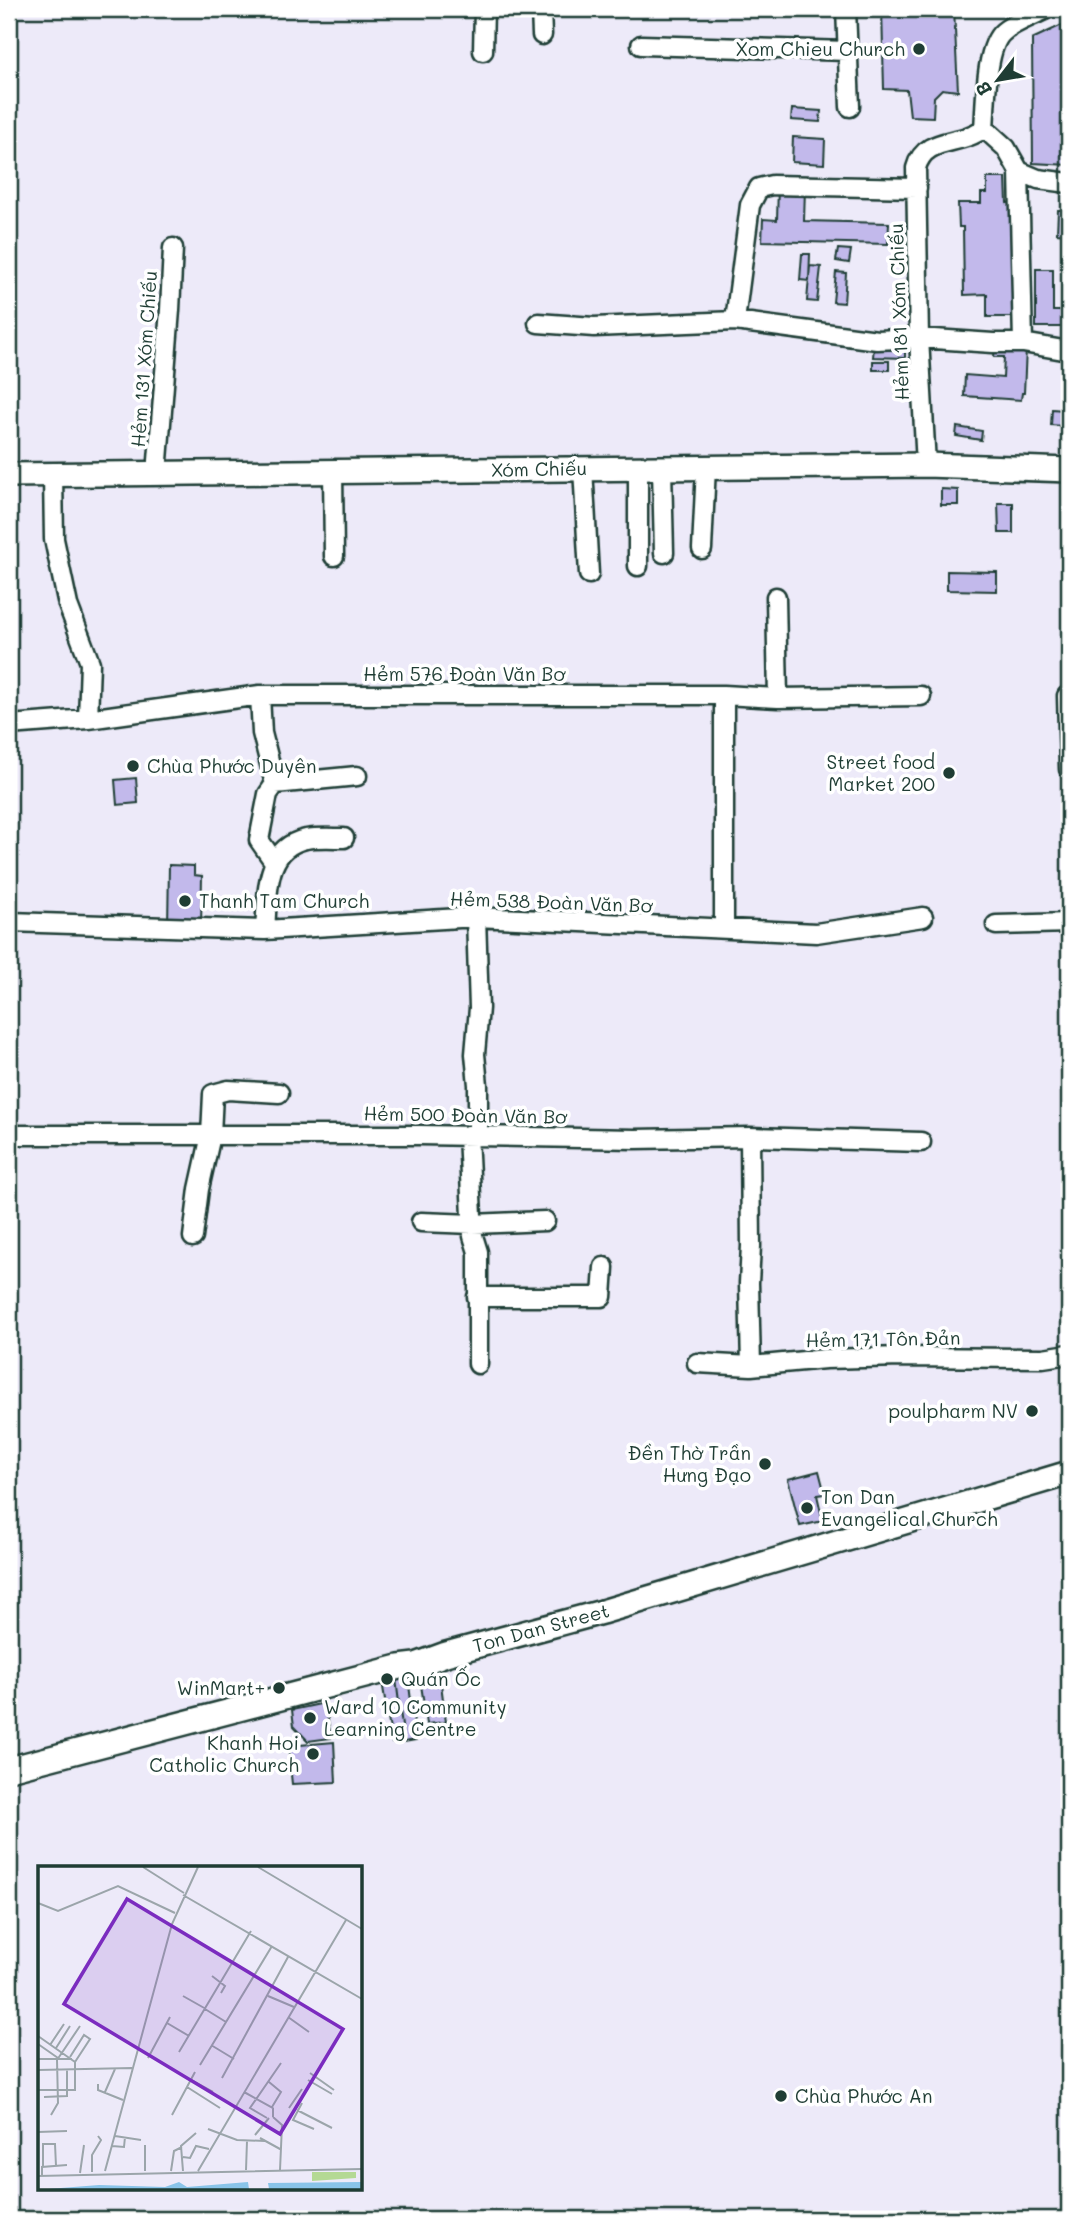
<svg xmlns="http://www.w3.org/2000/svg" width="1078" height="2228" font-family="Mali,sans-serif">
	<style>
		.building { fill: #c2b9eb; stroke: #1f3d34; stroke-width: 2 }
		.lines { fill: none; stroke-linecap: round; stroke-linejoin: round }
		.minor-casing { stroke: #1f3d34; stroke-width: 23 }
		.tertiary-casing { stroke: #1f3d34; stroke-width: 28 }
		.minor { stroke: #fff; stroke-width: 18 }
		.tertiary { stroke: #fff; stroke-width: 23 }
		.poi-dot { fill: #1f3d34; stroke: #fff; stroke-width: 2.5 }
		.labels { text-anchor: middle; stroke-width: 7; stroke-linejoin: round; paint-order: stroke }
		.poi-label { font-size: 19px; fill: #1f3d34; stroke: #fff; text-anchor: end }
		.street-label { font-size: 19px; fill: #1f3d34; stroke: #fff }
		.inset-road { fill: none; stroke: #9ba5aa; stroke-width: 2 }
		.view { fill: #7b2cbf; fill-opacity: 0.15; stroke: #7b2cbf; stroke-width: 3.5 }
		.inset-edge { fill: none; stroke: #1f3d34; stroke-width: 3.5 }
	</style>
	<rect width="100%" height="100%" fill="#edeaf9"/>
	<filter id="ink" filterUnits="userSpaceOnUse"><feTurbulence type="fractalNoise" baseFrequency=".0143" numOctaves="2"/><feDisplacementMap in="SourceGraphic" scale="14" xChannelSelector="R" yChannelSelector="G"/><feConvolveMatrix kernelMatrix="1 2 1 2 8 2 1 2 1" color-interpolation-filters="sRGB"/></filter>
	<g filter="url(#ink)">
		<path class="building" d="M882,9H954L958,91L942,89L934,97L933,117L910,116L907,90L884,89Z
			M1062,25L1066,124L1069,129V165L1033,163L1032,39Z
			M792,109L821,111L820,122L791,120Z
			M793,137L825,139L824,164L792,162Z
			M987,178H1006L1007,203L1013,202L1019,317H987V294L964,295L963,227H959L958,203H981V193H987Z
			M778,187L805,188L804,221L889,223L888,244L762,241L763,219L777,220Z
			M1058,210H1068L1066,234L1057,233Z
			M838,249L851,250L849,263L836,261Z
			M802,254H810L809,281L800,280Z
			M810,266L821,267L817,302L807,301Z
			M1036,269H1053V311H1069V327H1036Z
			M836,272L846,273L844,303L833,302Z
			M995,346L1026,348L1024,393H1022L1021,400L964,396L965,375L1003,378L1004,357H994Z
			M874,347L905,348V358L873,357Z
			M873,361H889V370H873Z
			M1052,409L1063,410L1062,426L1051,425Z
			M957,427L982,431L981,440L956,436Z
			M941,489L958,490V505H941Z
			M998,503H1013V533H999Z
			M947,571L997,572V591L947,590Z
			M136,778L138,803L117,805L115,780Z
			M169,865L194,866V875L202,876L201,927L168,926Z
			M819,1471L825,1494L817,1495L823,1521L800,1526L788,1479Z
			M439,1669L446,1722L427,1724L419,1672Z
			M408,1677L416,1740L404,1742L396,1679Z
			M396,1679L404,1742L392,1743L382,1681Z
			M325,1703L331,1738L308,1741L294,1726L292,1710Z
			M334,1742L336,1782L292,1784L288,1746Z"/>
		<g class="lines">
			<g class="minor-casing">
				<path id="minor" d="M541,9L542,35
					M846,9L850,107
					M641,45L848,51
					M483,51L484,9
					M984,128L1006,148L1019,171L1038,179L1069,183
					M735,321L750,205L759,188L772,185L917,188
					M538,323L594,327L735,321L877,340L919,338L993,343H1023L1019,171
					M1023,343L1069,351
					M926,465L919,338L916,168C925,135 960,147 984,128C986,105 985,47 1003,32C1014,22 1033,16 1046,9
					M583,468L589,574
					M662,468L664,553
					M333,471L334,556
					M157,473L170,310L173,248
					M53,474L54,539L68,605L90,663L88,719
					M702,549L706,467
					M638,566V468
					M776,597L778,698
					M260,695L262,733L275,784L357,776
					M724,695V929
					M1067,696L1069,769
					M9,725L88,719L260,695H724L778,698L921,696
					M275,863L259,840L268,794L275,784
					M476,917L479,1008L475,1054L478,1085V1135
					M9,922L265,930L476,917L816,933L923,917
					M996,925L1069,923
					M265,930C268,896 263,848 306,839C318,837 332,838 344,838
					M9,1135H420L635,1139L750,1137L921,1142
					M468,1135L473,1236L478,1252V1364
					M750,1137L751,1246L749,1283L751,1366
					M421,1222L473,1224L545,1221
					M193,1237L199,1189L211,1135L213,1094L228,1090L279,1093
					M477,1297H602L604,1267
					M697,1363L751,1366L825,1359L902,1357L1043,1358L1069,1354"/>
			</g>
			<g class="tertiary-casing">
				<path id="tertiary" d="M9,475L926,465L1069,470
					M9,1769L399,1667L416,1665L446,1654L602,1612L1069,1473"/>
			</g>
			<use href="#minor" class="minor"/>
			<use href="#tertiary" class="tertiary"/>
		</g>
	</g>
	<g class="poi-dot">
		<circle cx="919" cy="49" r="7"/>
		<circle cx="133" cy="766" r="7"/>
		<circle cx="949" cy="773" r="7"/>
		<circle cx="185" cy="901" r="7"/>
		<circle cx="1032" cy="1411" r="7"/>
		<circle cx="765" cy="1464" r="7"/>
		<circle cx="807" cy="1508" r="7"/>
		<circle cx="387" cy="1679" r="7"/>
		<circle cx="279" cy="1688" r="7"/>
		<circle cx="310" cy="1718" r="7"/>
		<circle cx="313" cy="1754" r="7"/>
		<circle cx="781" cy="2096" r="7"/>
	</g>
	<g class="labels">
		<g class="poi-label">
			<text x="905" y="56">Xom Chieu Church</text>
			<text x="935" y="769">Street food<tspan x="935" dy="22">Market 200</tspan></text>
			<text x="147" y="773" text-anchor="start">Chùa Phước Duyên</text>
			<text x="199" y="908" text-anchor="start">Thanh Tam Church</text>
			<text x="1018" y="1418">poulpharm NV</text>
			<text x="751" y="1460">Đền Thờ Trần<tspan x="751" dy="22">Hưng Đạo</tspan></text>
			<text x="821" y="1504" text-anchor="start">Ton Dan<tspan x="821" dy="22">Evangelical Church</tspan></text>
			<text x="401" y="1686" text-anchor="start">Quán Ốc</text>
			<text x="265" y="1695">WinMart+</text>
			<text x="324" y="1714" text-anchor="start">Ward 10 Community<tspan x="324" dy="22">Learning Centre</tspan></text>
			<text x="299" y="1750">Khanh Hoi<tspan x="299" dy="22">Catholic Church</tspan></text>
			<text x="795" y="2103" text-anchor="start">Chùa Phước An</text>
		</g>
		<g class="street-label">
			<text transform="translate(899 312) rotate(-92)" y="7">Hẻm 181 Xóm Chiếu</text>
			<text transform="translate(144 359) rotate(-86)" y="7">Hẻm 131 Xóm Chiếu</text>
			<text transform="translate(539 469) rotate(-1)" y="7">Xóm Chiếu</text>
			<text x="464" y="681">Hẻm 576 Đoàn Văn Bơ</text>
			<text transform="translate(551 902) rotate(2)" y="7">Hẻm 538 Đoàn Văn Bơ</text>
			<text transform="translate(465 1115) rotate(1)" y="7">Hẻm 500 Đoàn Văn Bơ</text>
			<text transform="translate(883 1339) rotate(-1)" y="7">Hẻm 171 Tôn Đản</text>
			<text transform="translate(541 1628) rotate(-15)" y="7">Ton Dan Street</text>
		</g>
	</g>
	<g transform="translate(38 1866)">
		<rect width="324" height="324" fill="#edeaf9"/>
		<path d="M274,306H318V312L274,315Z" fill="#b4d994"/>
		<path d="M141,316L149,321L210,316L211,323H10L61,319L127,321ZM323,316L324,323H231L230,317Z" fill="#89c4e9"/>
		<path class="inset-road" d="M105,1L146,27M220,1L324,63M145,29L324,133M0,37L20,45L80,20L137,47M174,110L187,120L183,127M145,130L168,143M230,130L256,141M167,143L188,156M250,151L271,166M129,157L151,170M0,170L37,196M0,178L20,192M12,179L26,158M173,179L196,193M18,182L32,160M141,186L213,65M110,192L132,151M0,193H34M162,199L234,80M0,204L94,202M272,207L296,224M184,212L250,91M153,214L175,226M270,214L294,228M231,216L243,226L234,241M60,218V224L85,234M149,221L182,242M0,224H37V196L52,173L46,169L32,191M67,226L77,203M206,226L235,242V251M6,231L29,230V204M264,237L255,254L276,263M251,242L264,223M259,244L294,262M13,249L20,237L19,194L42,160M134,249L157,206M235,251L244,259L242,304M229,252L212,242L243,197M170,263L199,274L227,275M0,266L29,265M217,269L231,252M77,270L103,274M222,272L242,283M74,280L86,281L87,271M145,291L152,292L158,280L171,283M5,300V278H17L18,300M208,304L209,275M67,305L134,58L160,1M107,305V279M133,305L136,285L144,281M145,305L143,280L158,267M160,305L308,54M54,306V289L63,274L60,270M42,307L46,279M0,310L324,303M4,310V301L29,299"/>
		<path class="view" d="M89,33L305,163L242,268L26,138Z"/>
		<rect width="324" height="324" class="inset-edge"/>
	</g>
	<rect width="1078" height="2228" fill="none" stroke="#fff" stroke-width="35"/>
	<rect x="18" y="18" width="1043" height="2193" fill="none" stroke="#1f3d34" stroke-width="2.5" filter="url(#ink)"/>
	<g transform="translate(998 80) rotate(239)" stroke="#ffffff" stroke-width="5" paint-order="stroke">
	<path d="M0-5L12 26L0 18L-12 26Z" fill="#1f3d34"/>
	<text y="-10" font-size="19" font-weight="bold" text-anchor="middle" fill="#1f3d34">B</text>
	</g>
</svg>
